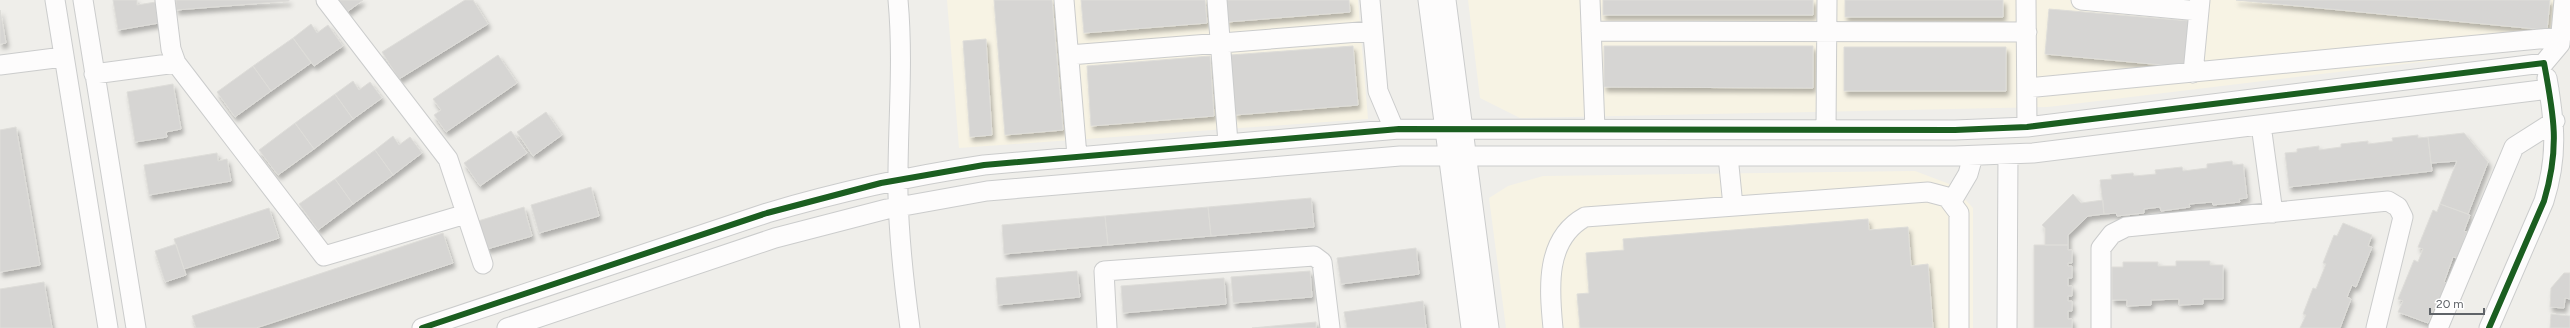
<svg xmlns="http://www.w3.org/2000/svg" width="2570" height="328" font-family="Figtree,sans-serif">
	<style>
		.commercial { fill: #f7f3e4 }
		.building { fill: #d6d5d3; stroke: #deddd9; filter: url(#shadow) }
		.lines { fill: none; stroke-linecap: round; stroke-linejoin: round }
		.minor-casing { stroke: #cbcccc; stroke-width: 21 }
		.minor { stroke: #fdfcfc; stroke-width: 19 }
		.cycleway-casing { stroke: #fff; stroke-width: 8 }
		.cycleway { stroke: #1b5e20; stroke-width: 6 }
	</style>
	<defs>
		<filter id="shadow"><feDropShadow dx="2.5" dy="4.5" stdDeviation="2" flood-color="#0004"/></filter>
	</defs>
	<rect width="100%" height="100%" fill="#efeeea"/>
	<path class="commercial" d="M947,0H1358L1368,119L959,148Z
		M1468,0H2570V44L2048,107L1520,118L1480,98Z
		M1915,171L1952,185L1973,208V328H1506L1489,198L1508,186L1543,176Z"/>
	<path class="building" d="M113,0H137V5L156,2L159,23L118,30Z
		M176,0H289V1L176,10Z
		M337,0H363L347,12Z
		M465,0H473L488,24L399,79L382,52Z
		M994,0H1052L1063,130L1005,135Z
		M1081,0H1205L1207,23L1084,33Z
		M1225,0H1349L1350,12L1227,22Z
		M1603,0H1813V15H1603Z
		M1845,0H2003V17H1845Z
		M2236,0H2550L2547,30Z
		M2049,9L2189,21L2185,67L2045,54Z
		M0,10L6,43L0,44Z
		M311,24L317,33L328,25L343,46L314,66L293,38Z
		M293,38L311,63L271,91L253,66Z
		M986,39L992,135L970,137L963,41Z
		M1353,46L1358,105L1235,115L1230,55Z
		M1604,46H1813V88L1604,87Z
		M1844,47H2006V91H1844Z
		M498,55L517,83L446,132L434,115L441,110L433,99Z
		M1210,56L1214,116L1091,126L1087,66Z
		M253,66L271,91L235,117L217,92Z
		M353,81L359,90L370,82L382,98L353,119L335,94Z
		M173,84L181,129L166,132L167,137L135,142L127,92Z
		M335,94L353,119L314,149L295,123Z
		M546,112L562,135L533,156L517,132Z
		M295,123L314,149L278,175L259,150Z
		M16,127L40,265L0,272V130Z
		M511,131L527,153L480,186L464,163Z
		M2464,133L2488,162L2468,214L2440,204L2457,161L2431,163L2428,137Z
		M2418,135V138L2428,137L2432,171L2289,187L2285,153L2297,152V149L2319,146V150L2341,147V144L2368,141V144L2393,141L2392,138Z
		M393,136L399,145L410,137L422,153L393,175L375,150Z
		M375,150L393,175L353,204L335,179Z
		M217,153L218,161L227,159L231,181L149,195L144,165Z
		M2232,161L2233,165L2243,164L2247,198L2239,199L2240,202L2213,205L2212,202L2189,204L2190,207L2161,211L2160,207L2144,209V213L2117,216L2116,213L2104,214L2100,180L2112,179L2111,175L2133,173L2134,176L2156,174L2155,170L2182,167L2183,171L2207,168V164Z
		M335,179L353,204L318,230L299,204Z
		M591,187L599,216L539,233L531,205Z
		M2073,194L2081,203L2103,200L2104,214L2088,216L2068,235V245H2045V228L2042,225Z
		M1311,198L1314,227L1211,236L1208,207Z
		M2440,204L2470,215L2464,231L2467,232L2457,258L2453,257L2444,282L2447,283L2437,310L2434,308L2428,323L2398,312L2403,301L2398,299L2414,260L2418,262L2423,249L2418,247L2433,210L2437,212Z
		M524,207L532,236L487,249L478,221Z
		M1208,207L1211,236L1108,245L1105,216Z
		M269,208L279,238L184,269L174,239Z
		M1105,216L1108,245L1004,254L1002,225Z
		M1868,219L1869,230L1908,227L1911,266L1928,264L1933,328H1580L1577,294L1589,293L1586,253L1624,250L1623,239Z
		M2343,223L2372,235L2368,246L2372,247L2356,287L2352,285L2347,297L2351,299L2340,328H2300L2306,315L2303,314L2313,288L2316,289L2326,264L2323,263L2334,235L2337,236Z
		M443,233L453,263L256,328H196L192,316Z
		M176,244L186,275L165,282L155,251Z
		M2034,245H2068V250H2072V263H2068V266H2072V278H2068V286H2072V296H2068V301H2072V311H2068V319H2072V328H2034Z
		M1416,248L1419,274L1341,284L1337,258Z
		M2176,261H2210V265H2223V299H2203V304L2179,305V299L2151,300V305L2127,306V300H2112V267H2123V262H2158V266H2176Z
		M1077,271L1080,297L998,305L996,278Z
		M1310,271L1312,297L1233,303L1231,277Z
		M2564,273H2570V299L2565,298L2564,308L2550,307L2551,288Z
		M1224,278L1226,304L1123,313L1121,286Z
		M44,282L52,328H0V289Z
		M1423,301L1426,328H1347L1344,312Z
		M2551,314L2570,316V328H2550Z
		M1316,322V328H1252Z"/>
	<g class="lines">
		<g class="minor-casing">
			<path id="minor" d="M55,0L108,328
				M83,0L136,328
				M165,0L171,49L176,63L324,256L466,214
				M326,0L448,159L483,264
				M898,0C904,65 897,130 898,195C899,239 904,284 910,328
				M1064,0L1077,156
				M1217,0L1228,143
				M1370,0L1378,91L1394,129
				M1428,0L1471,328
				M1446,0L1489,328
				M1590,0L1595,129
				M2026,0L2027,127
				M2081,0L2199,11
				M1591,31L2027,32
				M1069,55L1372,31
				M0,65L63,57
				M2193,73L2200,0
				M94,74L176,63
				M2027,88L2561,37
				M2261,125L2273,213
				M1826,129L1827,0
				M1728,156L1733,206
				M1952,201L1968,174L1973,156
				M422,328L767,213C838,192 910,176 984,165L1399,129L1955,130L2027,127L2544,63L2560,44L2564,0
				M507,328L775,238L887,209L987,191L1400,156H1955L2033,153L2549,89
				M1107,328L1104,271L1314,256L1322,262L1330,328
				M1553,328C1549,288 1545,239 1585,217L1928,192L1947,197L1959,213V328
				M2007,328L2008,154
				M2101,328V248L2112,234L2126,227L2388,201L2398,207L2403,217L2376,328
				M2438,328L2514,147L2555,121
				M2489,328L2544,201C2558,156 2555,124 2547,78"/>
		</g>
		<use href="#minor" class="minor"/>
		<g class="cycleway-casing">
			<path id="cycleway" d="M422,328L767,213L881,183L984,165L1399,129L1955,130L2027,127L2544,63C2554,116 2560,148 2544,201L2489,328"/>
		</g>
		<use href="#cycleway" class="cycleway"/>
	</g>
	<path d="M2430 308v6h54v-6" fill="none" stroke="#5f6368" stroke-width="2"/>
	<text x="2436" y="308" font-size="12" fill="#5f6368" stroke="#ffffff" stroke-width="3" paint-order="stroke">20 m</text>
</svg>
